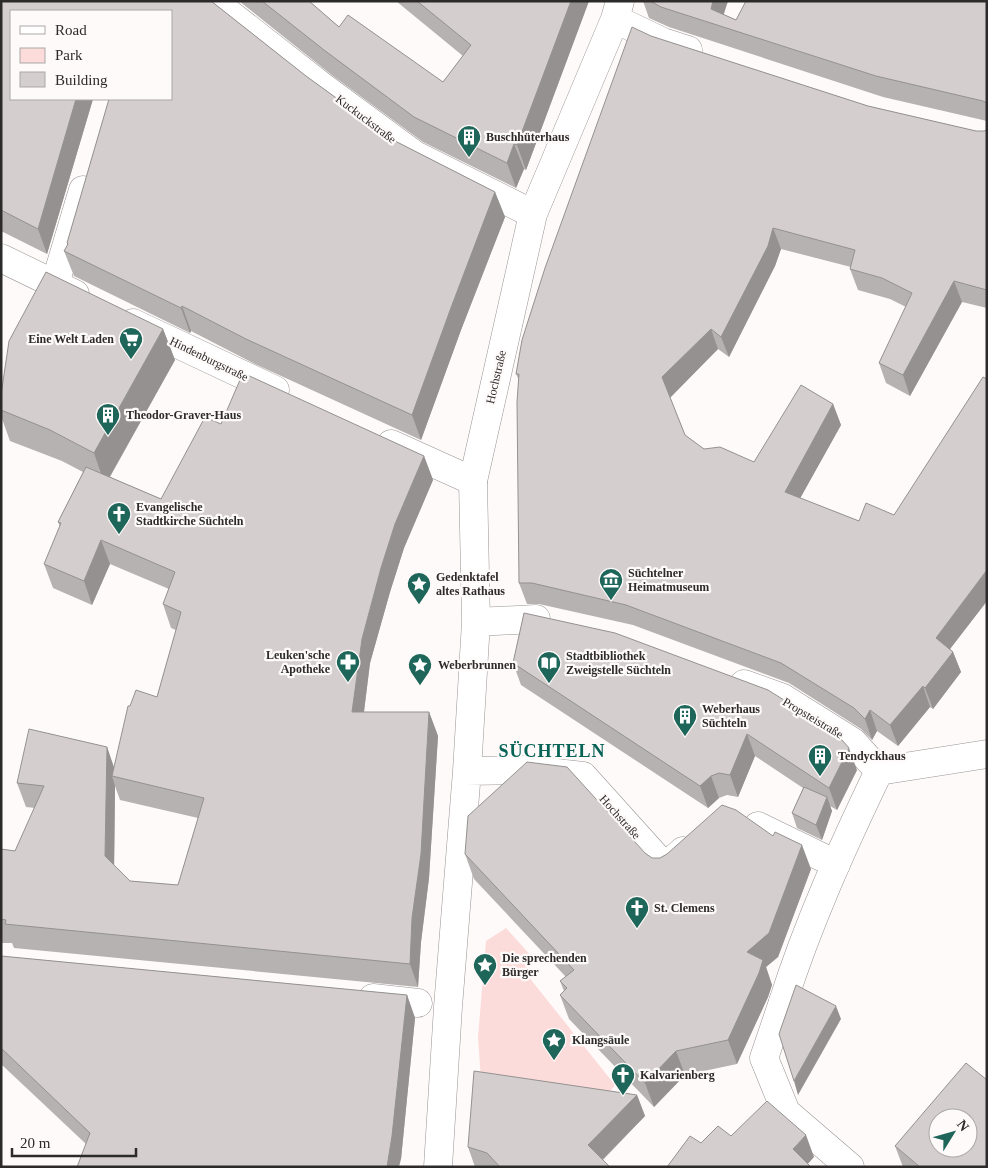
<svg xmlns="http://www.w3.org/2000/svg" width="988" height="1168" font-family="'Times New Roman',serif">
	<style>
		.green { fill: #fcdcda }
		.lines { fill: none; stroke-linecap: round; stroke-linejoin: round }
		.pedestrian-casing { stroke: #999494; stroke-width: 29 }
		.minor-casing { stroke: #999494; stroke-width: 29 }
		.pedestrian { stroke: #fff; stroke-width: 28 }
		.minor { stroke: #fff; stroke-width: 28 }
		.wall { fill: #b6b2b1; fill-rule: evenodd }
		.shaded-wall { fill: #949190 }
		.building { fill: #d4cfce; stroke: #949190; fill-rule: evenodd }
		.labels { text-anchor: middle; stroke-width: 4.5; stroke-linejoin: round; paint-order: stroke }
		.street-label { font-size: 12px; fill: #2c2a2a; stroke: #fffafa }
		.poi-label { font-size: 12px; font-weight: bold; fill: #2c2a2a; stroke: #fffafa; text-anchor: start }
		.district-label { font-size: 18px; font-weight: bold; letter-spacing: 1px; fill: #076356; stroke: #fffafa }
	</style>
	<rect width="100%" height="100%" fill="#fffafa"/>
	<path class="green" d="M506,928L534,959L524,971L615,1085L606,1097L481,1080L478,1037L486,941Z"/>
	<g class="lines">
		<g class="pedestrian-casing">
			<path id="pedestrian" d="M476,622L536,619
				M467,771L529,770L583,776L665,867L683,851
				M758,826L836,864
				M783,1002L764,1058L786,1112L850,1167
				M438,1167L448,1007L467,771L476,622L473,481"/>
		</g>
		<g class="minor-casing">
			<path id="minor" d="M213,1L324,88L415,155L533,214
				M615,19L663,42L688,50
				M1,258L75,294
				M55,284L83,190
				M133,323L275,390
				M391,444L473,481L533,214L615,19L620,1
				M744,684L783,698L853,742L879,771
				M373,998L418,1003
				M783,1002C808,923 843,846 879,771L987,754"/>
		</g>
		<use href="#pedestrian" class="pedestrian"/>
		<use href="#minor" class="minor"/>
	</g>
	<path class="wall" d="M1,1H211L306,76L397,142L495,192L505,217L461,330L421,440L255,364L191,331L190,333L74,276L64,251L67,246V243L109,99H171V11H11V99H93L47,254L1,231Z
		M239,1H309L339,27L443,82L463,56L396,1H589L526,170L524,169L516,188L423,142L333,76Z
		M643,1H728L723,14L736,20L987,1V121L883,97L669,27L649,18Z
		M651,36L868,106L976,131H984L987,130V308L962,302L910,396L886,383L879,363L906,307L890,299L858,290L850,269L851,267L781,249L775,266L729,357L718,349L670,397L685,435L704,449L754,462L833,404L841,425L800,498L859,521L894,515L987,379V601L950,649L953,652L961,672L933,709L930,707L898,746L877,731L872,740L861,729L789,683L633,625L539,604H527L519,583V380L516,374Z
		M163,329L175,360L110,477L161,499L221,424L424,456L433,480L404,548L390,592L370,663L364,712H429L438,736L429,878L421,942L418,987L14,948L12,943H1V849L15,851L35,808L26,807L17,783L107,747L114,767L130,706L157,697L176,630L171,628L163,604L169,589L110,564L92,605L53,588L44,564L60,527L58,522L83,472L62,461L10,441L1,416V395ZM115,786L120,800L198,818L178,885L130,881L114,865Z
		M524,613L857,770L837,810L830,806L832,811L822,840L797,828L792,813L803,788L755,756L738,797L727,795L719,798L708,808L521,685L513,663Z
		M645,853L652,858H660L667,854L811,869L778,957L766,967L772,985L768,997L737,1064L685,1075L654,1107L569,1019L560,995L564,991L560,981L566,977L474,879L465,854Z
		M1,956L407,995L415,1018L401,1159L86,1144L1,1064Z
		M637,1095L645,1116L603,1160L610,1167H475L468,1147Z
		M895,1146L987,1167H903Z"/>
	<path class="shaded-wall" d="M571,1H589L526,170L517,145Z
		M713,1H728L720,26L711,9Z
		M76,99H93L47,254L38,229Z
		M514,144L524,169L516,188L507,163Z
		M495,192L505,217L461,330L421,440L412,415L452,305Z
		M773,228L781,249L775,266L729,357L721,337Z
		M954,281L962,302L910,396L903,375Z
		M182,306L191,331L190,333L181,308Z
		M163,329L175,360L105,485L94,453Z
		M711,329L718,349L670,398L662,377Z
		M833,404L841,425L792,513L785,492Z
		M424,456L433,480L404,548L390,592L370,663L361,735L352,712L362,639L381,568L395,524Z
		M101,540L110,564L92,605L84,581Z
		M987,570V601L943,658L936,638Z
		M953,652L961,672L933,709L925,688Z
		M923,686L930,707L898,746L890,725Z
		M870,710L877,731L872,740L865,719Z
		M429,712L438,736L429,878L421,942L418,987L410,964L412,918Z
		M747,734L755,756L738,797L730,775Z
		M107,747L115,771L112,776L115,786L114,880L105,856Z
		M849,748L857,770L837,810L829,788Z
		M711,776L719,798L708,808L700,786Z
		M827,797L832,811L822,840L816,825Z
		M802,845L811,869L778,957L766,967L772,985L768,997L737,1064L728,1040L747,952Z
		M407,995L415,1018L401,1159L399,1167H387Z
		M836,1006L841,1019L798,1095L794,1081Z
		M676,1051L685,1075L654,1107L645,1083Z
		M637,1095L645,1116L595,1167L588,1145Z
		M806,1135L814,1157L805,1167L793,1149Z"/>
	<path class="building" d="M1,1H211L306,76L397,142L495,192L452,305L412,415L246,339L182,306L181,308L64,251L68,244L67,243L109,99H171V11H11V99H76L38,229L1,210Z
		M262,1H309L339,27L348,15L443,82L471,45L417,1H571L517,145L514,144L507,163L414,117L324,50Z
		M650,1H713L711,9L736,20L746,1H987V103L983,101L876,76L661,7Z
		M632,27L651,36L868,106L976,131H984L987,130V290L954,281L903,375L879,363L912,293L882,278L850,269L855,250L773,228L768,246L721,337L711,329L662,377L685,435L704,449L720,447L754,462L801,385L833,404L785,492L859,521L866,503L894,515L983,377L987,379V570L936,638L953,652L925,688L923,686L890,725L870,710L865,719L854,708L781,663L626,605L532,583H519L517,402L519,374H516L522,340L545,268Z
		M46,272L163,329L94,453L50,430L1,410V395L9,341Z
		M243,373L424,456L395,524L381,568L362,639L352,712H429L421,854L412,918L410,964L5,924L6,920L1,919V849L15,851L44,786L17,783L29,729L107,747L105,856L130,881L178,885L204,798L112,776L128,706H130L136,690L157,697L181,612L163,604L175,572L101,540L84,581L44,564L61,523L58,522L86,467L161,499L205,417L221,424Z
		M524,613L615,633L768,690L835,732L849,748L829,788L747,734L730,775L719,773L711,776L700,786L513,663Z
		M527,762L567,767L645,853L652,858H660L667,854L722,805L736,810L773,836L775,832L802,845L769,933L747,952L763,960L759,973L728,1040L676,1051L645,1083L560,995L567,988L560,981L574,970L465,854L468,816Z
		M804,787L827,797L816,825L792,813Z
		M1,956L407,995L392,1136L387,1167H77L90,1133L1,1048Z
		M796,985L836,1006L794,1081L779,1034Z
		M966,1063L987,1080V1167H920L895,1146ZM938,1118H968V1148H938Z
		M474,1071L637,1095L588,1145L610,1167H500L487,1153L468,1147Z
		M767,1101L806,1135L793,1149L811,1167H667L690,1136L701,1143L718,1126L731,1136Z"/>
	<defs>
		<g id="building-pin" transform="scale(1.25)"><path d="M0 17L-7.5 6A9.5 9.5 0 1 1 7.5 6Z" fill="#1f665a" stroke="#fffafa"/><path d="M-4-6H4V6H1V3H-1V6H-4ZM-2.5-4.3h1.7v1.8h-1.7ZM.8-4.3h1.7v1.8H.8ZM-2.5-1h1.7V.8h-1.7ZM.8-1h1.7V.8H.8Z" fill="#fff"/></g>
		<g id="supermarket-pin" transform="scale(1.25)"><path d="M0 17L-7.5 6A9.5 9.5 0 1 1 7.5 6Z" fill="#1f665a" stroke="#fffafa"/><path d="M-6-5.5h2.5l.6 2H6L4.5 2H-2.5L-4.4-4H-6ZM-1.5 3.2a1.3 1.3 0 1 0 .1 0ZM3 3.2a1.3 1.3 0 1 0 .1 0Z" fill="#fff"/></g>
		<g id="church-pin" transform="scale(1.25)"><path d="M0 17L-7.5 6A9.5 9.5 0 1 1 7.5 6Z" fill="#1f665a" stroke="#fffafa"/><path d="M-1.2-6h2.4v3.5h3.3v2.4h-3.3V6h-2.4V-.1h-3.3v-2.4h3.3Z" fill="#fff"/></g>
		<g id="museum-pin" transform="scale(1.25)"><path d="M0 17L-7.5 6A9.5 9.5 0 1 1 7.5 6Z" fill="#1f665a" stroke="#fffafa"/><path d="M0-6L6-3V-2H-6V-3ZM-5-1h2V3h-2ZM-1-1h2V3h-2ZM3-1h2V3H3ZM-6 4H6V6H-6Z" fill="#fff"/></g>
		<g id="sight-pin" transform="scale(1.25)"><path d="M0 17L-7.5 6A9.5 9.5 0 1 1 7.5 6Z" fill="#1f665a" stroke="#fffafa"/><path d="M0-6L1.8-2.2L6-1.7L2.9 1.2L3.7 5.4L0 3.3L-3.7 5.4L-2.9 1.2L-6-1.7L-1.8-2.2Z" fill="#fff"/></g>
		<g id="pharmacy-pin" transform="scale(1.25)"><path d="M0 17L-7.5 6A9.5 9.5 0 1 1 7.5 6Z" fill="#1f665a" stroke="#fffafa"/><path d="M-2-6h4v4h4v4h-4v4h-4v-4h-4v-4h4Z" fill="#fff"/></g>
		<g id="library-pin" transform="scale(1.25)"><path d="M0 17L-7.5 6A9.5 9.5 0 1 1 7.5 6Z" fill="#1f665a" stroke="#fffafa"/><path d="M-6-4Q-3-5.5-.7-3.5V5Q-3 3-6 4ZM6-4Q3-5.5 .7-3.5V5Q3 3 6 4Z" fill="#fff"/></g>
	</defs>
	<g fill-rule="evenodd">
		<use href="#building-pin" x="469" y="137"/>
		<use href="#supermarket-pin" x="131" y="339"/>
		<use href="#building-pin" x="108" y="415"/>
		<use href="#church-pin" x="119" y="514"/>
		<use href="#museum-pin" x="611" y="580"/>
		<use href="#sight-pin" x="419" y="584"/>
		<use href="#pharmacy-pin" x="348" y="662"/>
		<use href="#library-pin" x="549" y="663"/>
		<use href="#sight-pin" x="420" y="665"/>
		<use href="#building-pin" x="685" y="716"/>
		<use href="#building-pin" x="820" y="756"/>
		<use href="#church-pin" x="637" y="908"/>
		<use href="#sight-pin" x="485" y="965"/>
		<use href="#sight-pin" x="554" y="1040"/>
		<use href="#church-pin" x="623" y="1075"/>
	</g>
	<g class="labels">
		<g class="street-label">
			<text transform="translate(366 119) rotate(37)" y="4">Kuckuckstraße</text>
			<text transform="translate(209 359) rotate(26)" y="4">Hindenburgstraße</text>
			<text transform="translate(496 377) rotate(-77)" y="4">Hochstraße</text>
			<text transform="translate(813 718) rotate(31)" y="4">Propsteistraße</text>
			<text transform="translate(620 817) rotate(48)" y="4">Hochstraße</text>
		</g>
		<g class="poi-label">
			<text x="486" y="141">Buschhüterhaus</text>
			<text x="114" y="343" text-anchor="end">Eine Welt Laden</text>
			<text x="126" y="419">Theodor-Graver-Haus</text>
			<text x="136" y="511">Evangelische<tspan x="136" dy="14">Stadtkirche Süchteln</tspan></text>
			<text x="628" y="577">Süchtelner<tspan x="628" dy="14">Heimatmuseum</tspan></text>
			<text x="436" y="581">Gedenktafel<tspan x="436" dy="14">altes Rathaus</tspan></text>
			<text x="330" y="659" text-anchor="end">Leuken'sche<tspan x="330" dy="14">Apotheke</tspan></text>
			<text x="566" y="660">Stadtbibliothek<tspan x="566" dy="14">Zweigstelle Süchteln</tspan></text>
			<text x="438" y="669">Weberbrunnen</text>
			<text x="702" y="713">Weberhaus<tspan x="702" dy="14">Süchteln</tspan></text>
			<text x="838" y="760">Tendyckhaus</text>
			<text x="654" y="912">St. Clemens</text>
			<text x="502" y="962">Die sprechenden<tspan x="502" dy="14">Bürger</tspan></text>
			<text x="572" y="1044">Klangsäule</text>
			<text x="640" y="1079">Kalvarienberg</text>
		</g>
		<g class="district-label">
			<text x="552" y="757">SÜCHTELN</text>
		</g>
	</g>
	<rect width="988" height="1168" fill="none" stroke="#2c2a2a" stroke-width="5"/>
	<rect x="10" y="10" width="162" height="90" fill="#fffafa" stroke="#aba7a7"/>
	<rect x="20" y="26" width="25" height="8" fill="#ffffff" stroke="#aba7a7"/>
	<text x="55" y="35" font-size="15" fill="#2c2a2a">Road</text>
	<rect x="20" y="48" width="25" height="15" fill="#fcdcda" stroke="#aba7a7"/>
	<text x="55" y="60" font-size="15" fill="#2c2a2a">Park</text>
	<rect x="20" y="72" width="25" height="15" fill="#d4cfce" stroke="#aba7a7"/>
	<text x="55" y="85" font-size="15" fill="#2c2a2a">Building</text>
	<g transform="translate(953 1133) rotate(53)"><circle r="24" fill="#fffafa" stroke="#aba7a7"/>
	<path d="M0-4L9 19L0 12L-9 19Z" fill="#1f665a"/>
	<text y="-8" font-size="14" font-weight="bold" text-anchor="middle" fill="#2c2a2a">N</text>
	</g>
	<path d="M12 1148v8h124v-8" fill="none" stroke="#2c2a2a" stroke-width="2.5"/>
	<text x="20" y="1148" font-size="15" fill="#2c2a2a" stroke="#fffafa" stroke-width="4" paint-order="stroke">20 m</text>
</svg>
